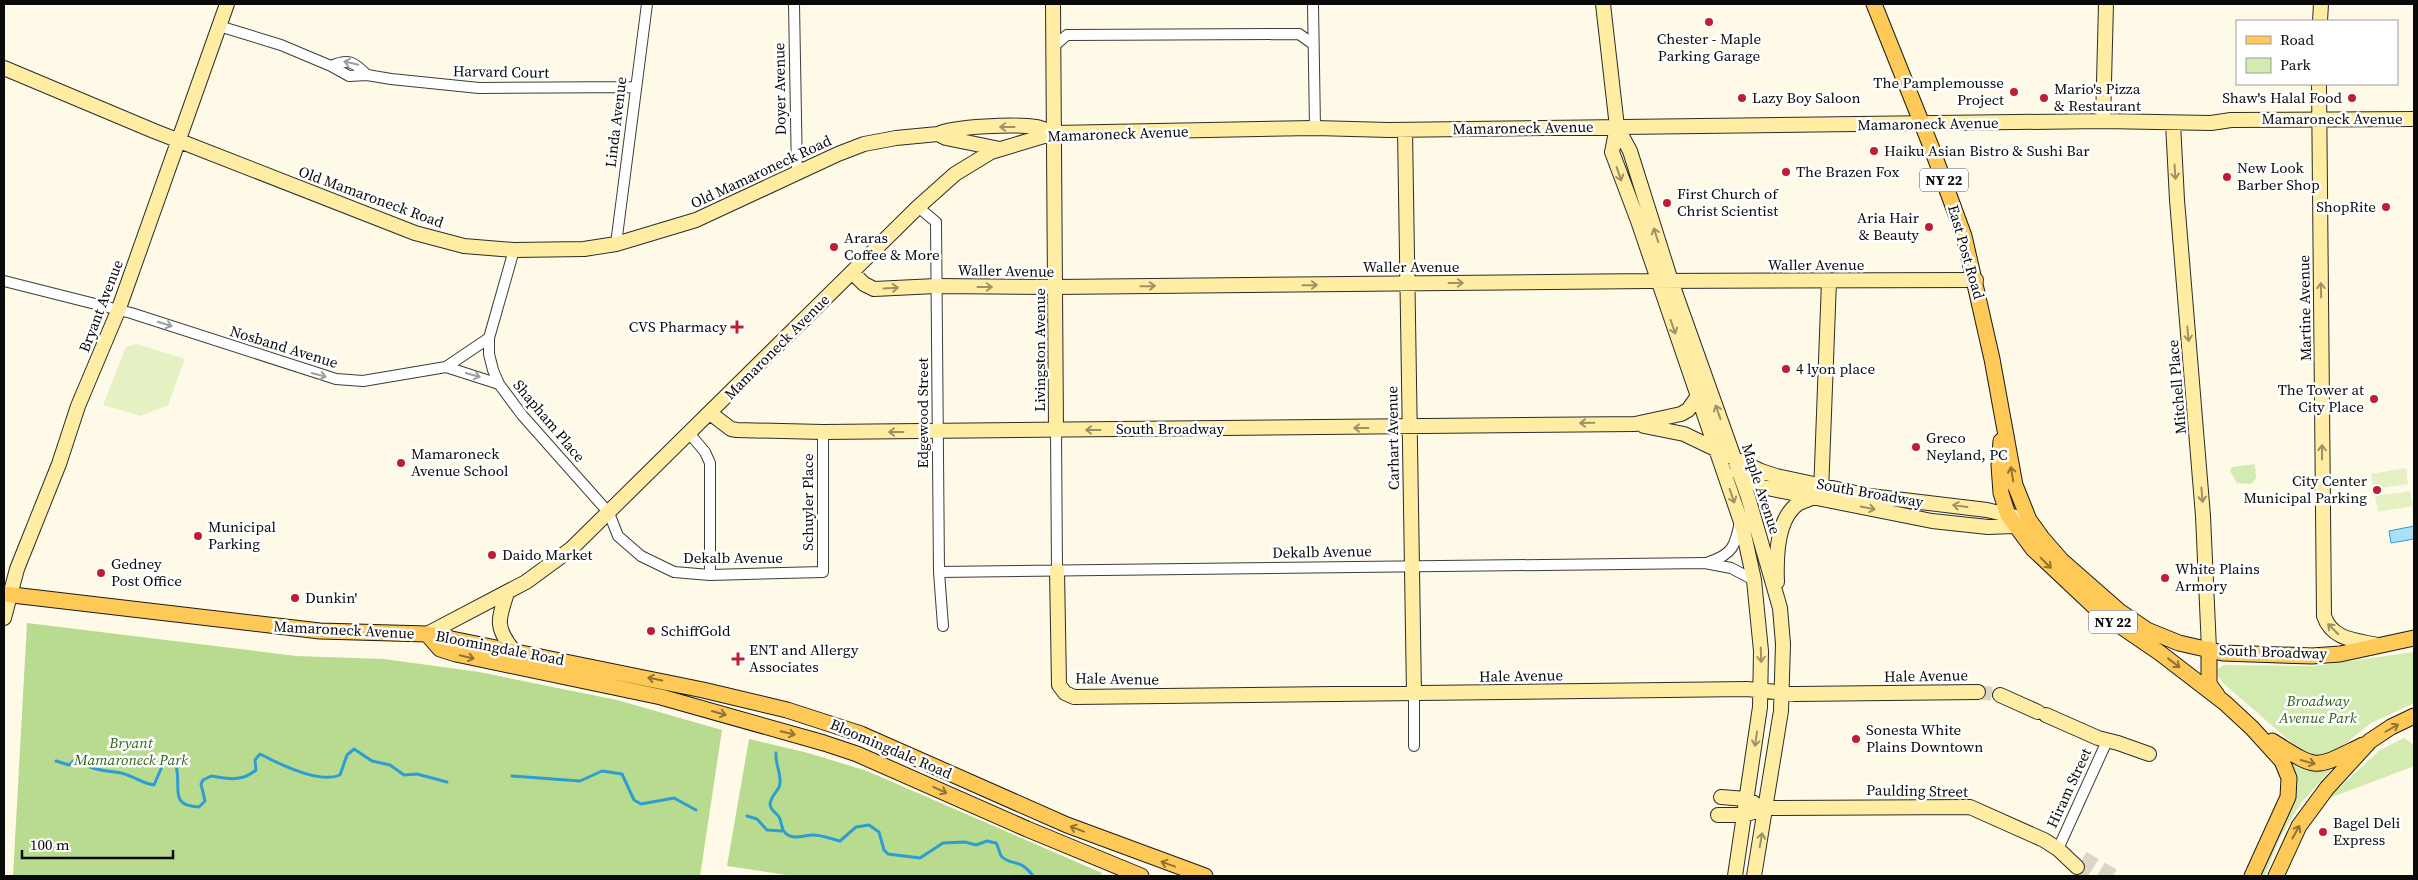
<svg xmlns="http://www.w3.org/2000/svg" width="2418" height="880" font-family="'Source Serif 4',serif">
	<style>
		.green { fill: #d3eab1 }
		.forest { fill: #b8db8f }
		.pitch { fill: #e5f1c3 }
		.water { fill: #aae1f8; stroke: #2e9ed2 }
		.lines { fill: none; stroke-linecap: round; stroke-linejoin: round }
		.stream { stroke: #2e9ed2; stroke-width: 3 }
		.secondary-tunnel { stroke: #dad5c7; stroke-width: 14; stroke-dasharray: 14 7; stroke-linecap: butt }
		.street-casing { stroke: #3d3d3d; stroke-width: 12 }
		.secondary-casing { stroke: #2c2c2c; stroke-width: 16 }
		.primary-casing { stroke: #1b1b1b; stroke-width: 17 }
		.street { stroke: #fff; stroke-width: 10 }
		.secondary { stroke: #ffeda3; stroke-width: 14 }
		.primary { stroke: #ffc958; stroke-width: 15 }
		.oneway { stroke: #9d9d9d }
		.oneway2 { stroke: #9d9266 }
		.oneway3 { stroke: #917335 }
		.poi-dot { fill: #bf1e32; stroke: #fff; stroke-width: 2 }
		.labels { text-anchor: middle; stroke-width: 5; stroke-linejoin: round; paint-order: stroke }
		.shield { fill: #fff; stroke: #545454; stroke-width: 1 }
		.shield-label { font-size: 14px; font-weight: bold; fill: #0a0a0a }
		.poi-label { font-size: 15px; fill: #0a0a0a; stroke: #fff; text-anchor: start }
		.street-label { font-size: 15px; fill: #0a0a0a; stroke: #fff }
		.park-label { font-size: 15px; font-style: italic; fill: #2f6319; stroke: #fff }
	</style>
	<rect width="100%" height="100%" fill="#fff9e8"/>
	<path class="green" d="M2255,464L2256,478L2251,484L2237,483L2230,471L2232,467Z
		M2414,652V703L2371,723L2335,752V765L2301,803L2288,824L2277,844L2265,876H2259L2293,801L2296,779L2290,762L2300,750L2222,682L2217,674L2218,669L2223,665L2314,666Z
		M2404,738L2414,745V766L2327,799L2380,750Z"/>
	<path class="forest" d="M27,623L296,656L384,659L479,672L617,700L722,730L700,876H13Z
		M749,739L808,753L867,771L1102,873L1101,876H794L727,866Z"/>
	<path class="pitch" d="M137,344L185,359L168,405L141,416L103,405L126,347Z
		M2406,468L2408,484L2373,489L2371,474Z
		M2410,491L2413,506L2378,512L2375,496Z"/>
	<path class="water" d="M2414,526V539L2391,543L2389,531Z"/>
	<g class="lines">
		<path class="stream" d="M776,753C775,764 781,772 780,784C779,791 770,796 770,805C771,811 776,812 779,817C783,824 780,832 790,836C798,839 805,835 813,835C822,835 831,839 840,841L856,827L869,825L879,832L884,850L888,854L920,858L943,843L965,842L976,845L987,841L996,843C999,847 999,854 1002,857C1012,866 1020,858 1033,876
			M56,761L69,765L76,759L87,761L90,767C100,771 110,771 121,773C134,776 141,783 154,785L163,764L169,762L176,766C182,787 168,806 199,807L205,801L201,784L203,780L211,776C228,779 242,782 256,770L255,760L260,754C279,764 320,784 340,775L347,755L354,749L372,761L390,765L404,775L417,774L447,782
			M512,776L580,781L602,771L622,774L634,800L641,804L674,798L696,810
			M747,816L757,819L767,830L782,831"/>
		<path class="secondary-tunnel" d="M1978,692L2000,695
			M2083,858L2114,876
			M2077,867L2090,876"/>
		<g class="street-casing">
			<path id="street" d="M794,4L797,174
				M1313,4L1315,128
				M219,26L281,45L331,66L349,76L367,75L391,79L479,88L635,87
				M1053,47L1067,35L1299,34L1313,44
				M331,66C349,58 354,62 367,75
				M918,207L936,222L939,572L943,626
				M616,244L647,4
				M514,250L489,338V354L493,370L499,384L522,415L609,513L618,536L641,556L674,572L710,575L823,572V432
				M4,281L131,313L336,379L363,381L446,367L489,338
				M446,367L499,384
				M1056,430L1057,570
				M689,433L705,452L710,463V575
				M1709,562C1733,554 1735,546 1740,522
				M939,572L1705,563L1731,568L1754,580
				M1414,694V746
				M2058,849L2107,741"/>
		</g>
		<g class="secondary-casing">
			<path id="secondary" d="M1053,4L1056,430
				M1603,4L1617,127L1612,152L1638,221L1742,525L1754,580L1761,651L1760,707L1735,876
				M2320,21L2321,4
				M4,68L154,131L415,233L464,246L514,250L584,249L616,244L696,220L838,154L864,144L896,138L938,134C953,126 1017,124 1036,127C1042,128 1048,131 1054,133
				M2319,84L2324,616C2332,640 2356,640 2377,645
				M2103,121L2106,4
				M2173,123L2177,200L2203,516L2209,649
				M1617,127L1630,151L1671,281L1748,497L1780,608L1783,644L1781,711L1754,876
				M1405,130L1414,694
				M938,134L946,138L1000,149
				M852,272L864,284L874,289L936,286L1056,287L1649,281L1976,280
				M710,413L731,429L737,430L823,432L1635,424L1681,414L1688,410L1698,396
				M1644,426L1684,434L1761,471L1776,476L1870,496L1987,510L2016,517
				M1737,471L1762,487L1932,521L1988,527L2014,526L2023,522
				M1821,493L1829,281
				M1057,570L1059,685L1065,693L1074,697L1747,689L1796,694L1978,692
				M1777,582C1776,558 1776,518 1799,503C1804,501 1810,499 1814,497
				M507,593C498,620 495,627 513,650
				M4,618L17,569L59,464L78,406L118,311L227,4
				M427,634L526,582L571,549L918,207L955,174L991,152L1054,133L1315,128L1389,130L2103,121L2211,123L2231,120L2414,119
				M2000,695L2038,712
				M2046,715L2098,738L2118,743L2149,754
				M1721,797L1746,799L1754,803
				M1718,815H1744L1766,808L1970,807L2044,840L2058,849L2077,867"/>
		</g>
		<g class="primary-casing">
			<path id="primary" d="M1874,4L1932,149L1964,236L1992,359L2015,485L2029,520L2042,538L2062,561L2119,611L2147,630L2179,643L2223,653L2312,656L2340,654L2414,638
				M2001,441L1999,465L2001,493L2008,515L2033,549L2100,612L2160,653L2225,703L2252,728L2282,761L2289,778L2288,797L2252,876
				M4,594L320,631L427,634L703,690L787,710L861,734L1067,825L1205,876
				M427,634L440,649L456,654L661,697L824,743L857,754L1027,829L1141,876
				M2209,649V684L2217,695
				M2272,741C2320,771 2313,769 2363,745
				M2276,876L2299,826L2327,788L2370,741L2391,727L2414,716"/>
		</g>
		<use href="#street" class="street"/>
		<use href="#secondary" class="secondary"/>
		<use href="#primary" class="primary"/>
	</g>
	<defs><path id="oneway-shaft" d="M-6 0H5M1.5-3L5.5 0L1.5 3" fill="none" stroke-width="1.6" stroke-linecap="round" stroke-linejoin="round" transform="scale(1.25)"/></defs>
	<g class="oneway">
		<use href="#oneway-shaft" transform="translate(351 63) rotate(-167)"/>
		<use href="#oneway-shaft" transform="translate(165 324) rotate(18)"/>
		<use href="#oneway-shaft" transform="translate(319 375) rotate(15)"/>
		<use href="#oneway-shaft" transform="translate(473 375) rotate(16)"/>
	</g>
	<g class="oneway2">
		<use href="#oneway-shaft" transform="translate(1007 127) rotate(180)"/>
		<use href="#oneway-shaft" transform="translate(2175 172) rotate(86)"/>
		<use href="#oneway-shaft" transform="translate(1619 174) rotate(71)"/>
		<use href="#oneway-shaft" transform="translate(1656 235) rotate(-108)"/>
		<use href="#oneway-shaft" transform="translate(1456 283)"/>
		<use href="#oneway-shaft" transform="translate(1310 285) rotate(-1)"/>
		<use href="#oneway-shaft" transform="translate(1148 286) rotate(-1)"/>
		<use href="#oneway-shaft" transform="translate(985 287)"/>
		<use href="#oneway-shaft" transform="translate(891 288) rotate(-3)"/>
		<use href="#oneway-shaft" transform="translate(2321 290) rotate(-91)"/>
		<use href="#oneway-shaft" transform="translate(1673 327) rotate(71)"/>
		<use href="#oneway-shaft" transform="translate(2188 334) rotate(85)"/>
		<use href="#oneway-shaft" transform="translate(1718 412) rotate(-110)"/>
		<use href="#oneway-shaft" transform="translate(1587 423) rotate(179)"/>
		<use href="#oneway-shaft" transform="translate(1361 428) rotate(180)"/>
		<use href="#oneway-shaft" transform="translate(1093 430) rotate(180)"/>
		<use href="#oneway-shaft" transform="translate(896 432) rotate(-180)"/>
		<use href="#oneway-shaft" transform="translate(2322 452) rotate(-90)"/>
		<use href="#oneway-shaft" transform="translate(2202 495) rotate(85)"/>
		<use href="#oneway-shaft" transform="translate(1732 496) rotate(71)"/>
		<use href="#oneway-shaft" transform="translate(1960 506) rotate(-172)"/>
		<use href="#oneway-shaft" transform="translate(1868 508) rotate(11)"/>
		<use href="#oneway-shaft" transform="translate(2333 629) rotate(-135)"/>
		<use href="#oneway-shaft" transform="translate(1761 655) rotate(88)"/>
		<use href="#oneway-shaft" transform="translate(1756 739) rotate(98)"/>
		<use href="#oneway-shaft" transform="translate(1761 840) rotate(-80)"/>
	</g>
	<g class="oneway3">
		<use href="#oneway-shaft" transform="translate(2012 474) rotate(-100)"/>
		<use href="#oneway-shaft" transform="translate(2046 563) rotate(45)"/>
		<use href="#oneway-shaft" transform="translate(467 657) rotate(13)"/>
		<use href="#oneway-shaft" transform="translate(2174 663) rotate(38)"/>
		<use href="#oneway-shaft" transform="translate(655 679) rotate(-168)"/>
		<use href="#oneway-shaft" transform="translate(719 713) rotate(16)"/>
		<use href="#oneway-shaft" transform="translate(2392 728) rotate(-30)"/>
		<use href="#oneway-shaft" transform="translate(788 733) rotate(14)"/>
		<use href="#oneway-shaft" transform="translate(2308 762) rotate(16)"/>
		<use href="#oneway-shaft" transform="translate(940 790) rotate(25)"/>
		<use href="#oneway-shaft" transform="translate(1077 829) rotate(-159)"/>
		<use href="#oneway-shaft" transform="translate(2296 832) rotate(-61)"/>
		<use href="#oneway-shaft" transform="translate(1168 864) rotate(-160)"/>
	</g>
	<g class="poi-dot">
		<circle cx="1709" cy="22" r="5"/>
		<circle cx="2014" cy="92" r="5"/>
		<circle cx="1742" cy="98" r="5"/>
		<circle cx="2044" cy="98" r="5"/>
		<circle cx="2352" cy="98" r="5"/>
		<circle cx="1874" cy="151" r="5"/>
		<circle cx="1786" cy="172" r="5"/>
		<circle cx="2227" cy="177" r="5"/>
		<circle cx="1667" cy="203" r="5"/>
		<circle cx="2386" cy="207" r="5"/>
		<circle cx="1929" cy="227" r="5"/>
		<circle cx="834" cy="247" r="5"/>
		<path d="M734.5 319.5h5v5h5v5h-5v5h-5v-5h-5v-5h5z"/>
		<circle cx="1786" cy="369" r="5"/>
		<circle cx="2374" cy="399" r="5"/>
		<circle cx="1916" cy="447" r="5"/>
		<circle cx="401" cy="463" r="5"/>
		<circle cx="2377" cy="490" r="5"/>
		<circle cx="198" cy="536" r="5"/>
		<circle cx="492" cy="555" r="5"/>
		<circle cx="101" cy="573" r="5"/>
		<circle cx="2165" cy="578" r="5"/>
		<circle cx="295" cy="598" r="5"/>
		<circle cx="651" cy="631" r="5"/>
		<path d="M735.5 651.5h5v5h5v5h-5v5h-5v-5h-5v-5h5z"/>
		<circle cx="1856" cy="739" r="5"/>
		<circle cx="2323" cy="832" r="5"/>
	</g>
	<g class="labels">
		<g class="shield">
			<rect x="1920" y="168.5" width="48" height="23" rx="4"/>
			<rect x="2089" y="610.5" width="48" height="23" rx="4"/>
		</g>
		<g class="shield-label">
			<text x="1944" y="185">NY 22</text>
			<text x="2113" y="627">NY 22</text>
		</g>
		<g class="poi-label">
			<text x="1709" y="44" text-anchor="middle">Chester - Maple<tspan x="1709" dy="17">Parking Garage</tspan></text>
			<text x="2004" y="88" text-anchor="end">The Pamplemousse<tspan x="2004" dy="17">Project</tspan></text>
			<text x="2054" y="94">Mario's Pizza<tspan x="2054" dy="17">&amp; Restaurant</tspan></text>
			<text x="1752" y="103">Lazy Boy Saloon</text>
			<text x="2342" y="103" text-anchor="end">Shaw's Halal Food</text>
			<text x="1884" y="156">Haiku Asian Bistro &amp; Sushi Bar</text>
			<text x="2237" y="173">New Look<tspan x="2237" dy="17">Barber Shop</tspan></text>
			<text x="1796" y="177">The Brazen Fox</text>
			<text x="1677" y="199">First Church of<tspan x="1677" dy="17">Christ Scientist</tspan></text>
			<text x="2376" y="212" text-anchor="end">ShopRite</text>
			<text x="1919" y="223" text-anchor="end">Aria Hair<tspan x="1919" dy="17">&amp; Beauty</tspan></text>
			<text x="844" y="243">Araras<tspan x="844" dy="17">Coffee &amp; More</tspan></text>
			<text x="727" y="332" text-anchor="end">CVS Pharmacy</text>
			<text x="1796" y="374">4 lyon place</text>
			<text x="2364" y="395" text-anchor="end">The Tower at<tspan x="2364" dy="17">City Place</tspan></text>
			<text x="1926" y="443">Greco<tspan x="1926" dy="17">Neyland, PC</tspan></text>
			<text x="411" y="459">Mamaroneck<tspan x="411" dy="17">Avenue School</tspan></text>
			<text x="2367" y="486" text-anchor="end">City Center<tspan x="2367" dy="17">Municipal Parking</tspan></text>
			<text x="208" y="532">Municipal<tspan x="208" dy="17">Parking</tspan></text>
			<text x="502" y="560">Daido Market</text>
			<text x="111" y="569">Gedney<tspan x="111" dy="17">Post Office</tspan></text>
			<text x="2175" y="574">White Plains<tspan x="2175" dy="17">Armory</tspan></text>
			<text x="305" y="603">Dunkin'</text>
			<text x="661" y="636">SchiffGold</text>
			<text x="749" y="655">ENT and Allergy<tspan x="749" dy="17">Associates</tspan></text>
			<text x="1866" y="735">Sonesta White<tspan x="1866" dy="17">Plains Downtown</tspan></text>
			<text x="2333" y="828">Bagel Deli<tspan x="2333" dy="17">Express</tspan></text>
		</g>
		<g class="street-label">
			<text transform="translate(501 72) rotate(1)" y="5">Harvard Court</text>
			<text transform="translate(780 89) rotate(-91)" y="5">Doyer Avenue</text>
			<text x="2332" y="124">Mamaroneck Avenue</text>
			<text transform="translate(616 122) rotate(-83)" y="5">Linda Avenue</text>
			<text transform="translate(1928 124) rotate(-1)" y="5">Mamaroneck Avenue</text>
			<text transform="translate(1523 128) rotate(-1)" y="5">Mamaroneck Avenue</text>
			<text transform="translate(1118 134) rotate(-2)" y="5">Mamaroneck Avenue</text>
			<text transform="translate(761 172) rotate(-25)" y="5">Old Mamaroneck Road</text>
			<text transform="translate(371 197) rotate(20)" y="5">Old Mamaroneck Road</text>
			<text transform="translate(1966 252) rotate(74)" y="5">East Post Road</text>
			<text x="1816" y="270">Waller Avenue</text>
			<text x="1411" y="272">Waller Avenue</text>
			<text transform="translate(1006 271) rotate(1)" y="5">Waller Avenue</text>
			<text transform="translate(101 306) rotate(-69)" y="5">Bryant Avenue</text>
			<text transform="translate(2305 308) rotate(-91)" y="5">Martine Avenue</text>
			<text transform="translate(284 347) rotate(17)" y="5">Nosband Avenue</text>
			<text transform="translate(777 347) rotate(-45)" y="5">Mamaroneck Avenue</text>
			<text transform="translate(1040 350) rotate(-90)" y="5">Livingston Avenue</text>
			<text transform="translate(2177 387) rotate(-95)" y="5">Mitchell Place</text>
			<text transform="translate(923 413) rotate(-90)" y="5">Edgewood Street</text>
			<text transform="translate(549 421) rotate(50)" y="5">Shapham Place</text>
			<text x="1170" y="434">South Broadway</text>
			<text transform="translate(1393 438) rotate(-91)" y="5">Carhart Avenue</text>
			<text transform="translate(1761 489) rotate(72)" y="5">Maple Avenue</text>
			<text transform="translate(1870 493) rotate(10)" y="5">South Broadway</text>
			<text transform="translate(808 502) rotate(-90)" y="5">Schuyler Place</text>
			<text transform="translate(1322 552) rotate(-1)" y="5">Dekalb Avenue</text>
			<text x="733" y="563">Dekalb Avenue</text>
			<text transform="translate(344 630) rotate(3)" y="5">Mamaroneck Avenue</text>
			<text transform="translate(500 648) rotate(11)" y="5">Bloomingdale Road</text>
			<text transform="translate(2273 652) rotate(2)" y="5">South Broadway</text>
			<text transform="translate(1521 676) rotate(-1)" y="5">Hale Avenue</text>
			<text transform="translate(1926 676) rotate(-1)" y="5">Hale Avenue</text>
			<text transform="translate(1117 679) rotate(1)" y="5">Hale Avenue</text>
			<text transform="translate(891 749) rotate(23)" y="5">Bloomingdale Road</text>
			<text transform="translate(2069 788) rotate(-65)" y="5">Hiram Street</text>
			<text transform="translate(1917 791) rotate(1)" y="5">Paulding Street</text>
		</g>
		<g class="park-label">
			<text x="2318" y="706">Broadway<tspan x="2318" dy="17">Avenue Park</tspan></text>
			<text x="131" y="748">Bryant<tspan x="131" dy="17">Mamaroneck Park</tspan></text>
		</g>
	</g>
	<rect width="2418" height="880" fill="none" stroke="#0a0a0a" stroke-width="10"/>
	<rect x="2236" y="20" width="162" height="65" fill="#ffffff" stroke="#9d9d9d"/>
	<rect x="2246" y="36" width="25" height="8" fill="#ffc958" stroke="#9d9d9d"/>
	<text x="2280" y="45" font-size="15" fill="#0a0a0a">Road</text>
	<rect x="2246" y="58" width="25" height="15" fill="#d3eab1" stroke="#9d9d9d"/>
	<text x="2280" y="70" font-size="15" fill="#0a0a0a">Park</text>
	<path d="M22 850v8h151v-8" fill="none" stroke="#0a0a0a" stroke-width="2.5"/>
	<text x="30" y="850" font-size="15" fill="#0a0a0a" stroke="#ffffff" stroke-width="4" paint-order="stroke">100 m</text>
</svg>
